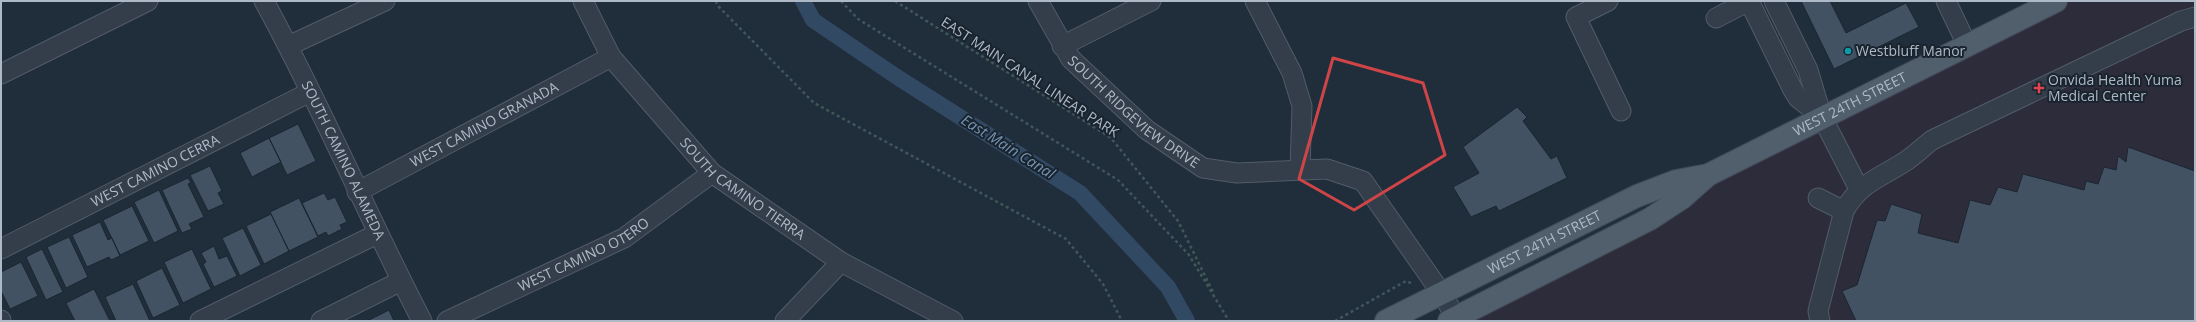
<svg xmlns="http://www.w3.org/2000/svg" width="2196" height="322" font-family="'Open Sans',sans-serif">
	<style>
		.medical { fill: #2d2c3b }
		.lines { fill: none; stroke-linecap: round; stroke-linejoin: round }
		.canal { stroke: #324963; stroke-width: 16 }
		.building { fill: #435262; stroke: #1b2631 }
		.minor-casing { stroke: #515c68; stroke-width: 21 }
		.major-casing { stroke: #3d4854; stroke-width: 24 }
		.path { stroke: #405759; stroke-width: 2.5; stroke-dasharray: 3 3; stroke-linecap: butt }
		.minor { stroke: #343e4b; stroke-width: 19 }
		.major { stroke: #515e6b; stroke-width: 22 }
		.marked { fill: none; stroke: #ce4548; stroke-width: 3; stroke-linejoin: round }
		.culture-dot { fill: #0f9aa8; stroke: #19242f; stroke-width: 1.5 }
		.health-dot { fill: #e0444e; stroke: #19242f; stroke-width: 1.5 }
		.labels { text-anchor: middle; stroke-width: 4; stroke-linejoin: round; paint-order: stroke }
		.poi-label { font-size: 14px; fill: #aeb9c7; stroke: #19242f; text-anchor: start }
		.street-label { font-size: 14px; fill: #aeb9c7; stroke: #19242f }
		.water-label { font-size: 15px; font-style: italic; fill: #7492b1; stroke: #19242f }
	</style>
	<rect width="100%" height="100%" fill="#202d3a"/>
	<path class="medical" d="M2057,1H2195V321H1443Z"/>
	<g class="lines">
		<path class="canal" d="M803,1L813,20L897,77L1080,193L1168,287L1187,321"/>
	</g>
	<path class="building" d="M1801,1H1830L1846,33L1906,3L1919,27L1834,69Z
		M1517,107L1527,117L1523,121L1551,159L1557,156L1567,178L1499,211L1496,206L1471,217L1453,187L1479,173L1463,147Z
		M298,124L316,161L287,175L269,138Z
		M269,138L281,162L252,177L240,153Z
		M2128,147L2195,171V321H1856L1842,291L1857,285L1877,220L1885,221L1891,204L1922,214L1918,233L1958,243L1970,200L1990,205L1998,187L2017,192L2023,174L2084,190L2086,181L2098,184L2104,167L2116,170L2118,156L2126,162Z
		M210,166L222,191L218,193L224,204L208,211L190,175Z
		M188,178L191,183L188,184L204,217L189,224L192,229L182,233L162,190Z
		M159,190L178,231L154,243L134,202Z
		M324,193L328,200L335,197L347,222L340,225L342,229L328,236L326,232L318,236L302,203Z
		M299,198L318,237L289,251L270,212Z
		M132,206L149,241L120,255L103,220Z
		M271,214L289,251L264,264L246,226Z
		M100,222L108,240L112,238L120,256L111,260L109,257L87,267L72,235Z
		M243,228L261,265L240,276L222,238Z
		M69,237L88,277L66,288L47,247Z
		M214,246L219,259L227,256L237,276L214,287L203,264L206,262L201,253Z
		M42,249L63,292L46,300L26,257Z
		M192,249L211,289L183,303L164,262Z
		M21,262L38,296L10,309L1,291V272Z
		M162,268L180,305L153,318L136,281Z
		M133,284L150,321H116L105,297Z
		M94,289L110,321H75L66,303Z
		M389,310L394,321H367Z"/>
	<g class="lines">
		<g class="minor-casing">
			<g id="minor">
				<path id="s1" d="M264,1C321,105 367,215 422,321"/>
				<path id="s2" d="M583,1L611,57L712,173L841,262L953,321"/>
				<path id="s3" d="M1038,1L1071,59L1147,130L1203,168L1237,173L1327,169L1363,181L1442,294L1458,321"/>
				<path d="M1255,1L1292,73L1302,106L1300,169"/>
				<path d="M1608,1L1576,17L1621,111"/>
				<path d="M1774,1L1808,70L1822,117L1859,189"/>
				<path d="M1946,1L1967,45"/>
				<path d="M1716,18L1749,1L1793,90L1798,98L1822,117"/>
				<path d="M288,46L385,1"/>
				<path d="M1062,46L1151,1"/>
				<path d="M1,74L148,1"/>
				<path id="s4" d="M357,192L611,57"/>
				<path d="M1818,198L1844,211"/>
				<path id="s5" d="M1,249L310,92"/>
				<path d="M1,320V321"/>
				<path d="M200,321L377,234"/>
				<path d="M321,321L401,281"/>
				<path id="s6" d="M447,321L624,238L712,173"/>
				<path d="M785,321L841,262"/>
				<path d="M1820,321L1818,311L1844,211C1859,183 1880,178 1906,161C1915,155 1923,147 1932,140L2181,21L2195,17"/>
			</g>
		</g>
		<g class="major-casing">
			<g id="major">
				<path id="s7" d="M1386,321L1637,196L1676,181L1708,175"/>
				<path id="s8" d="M1449,321L1650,219L1682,198L1708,175L2056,1"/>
			</g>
		</g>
		<path class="path" d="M716,1L717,5L814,103L1066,239L1103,284L1122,321
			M841,1L858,19L1118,180L1189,255L1229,321
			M895,1L1111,138L1178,221L1214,294
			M1335,321L1406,281L1413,284"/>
		<use href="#minor" class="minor"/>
		<use href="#major" class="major"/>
	</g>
	<path class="marked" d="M1333,58L1423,83L1445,155L1354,210L1299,179Z"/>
	<circle class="culture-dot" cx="1848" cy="51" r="4"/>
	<path class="health-dot" d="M2037 82h4v4h4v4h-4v4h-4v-4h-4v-4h4z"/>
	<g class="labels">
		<g class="poi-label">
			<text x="1856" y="56">Westbluff Manor</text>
			<text x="2048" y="85">Onvida Health Yuma<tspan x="2048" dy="16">Medical Center</tspan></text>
		</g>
		<g class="street-label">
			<text transform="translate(1030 77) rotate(33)" y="5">EAST MAIN CANAL LINEAR PARK</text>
			<text dy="5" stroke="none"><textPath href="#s8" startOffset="457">WEST 24TH STREET</textPath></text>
			<text dy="5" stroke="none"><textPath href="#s3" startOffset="149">SOUTH RIDGEVIEW DRIVE</textPath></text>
			<text dy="5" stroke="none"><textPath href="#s4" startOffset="144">WEST CAMINO GRANADA</textPath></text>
			<text dy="5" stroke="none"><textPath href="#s1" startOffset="178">SOUTH CAMINO ALAMEDA</textPath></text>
			<text dy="5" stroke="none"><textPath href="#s5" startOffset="173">WEST CAMINO CERRA</textPath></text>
			<text dy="5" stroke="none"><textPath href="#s2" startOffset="250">SOUTH CAMINO TIERRA</textPath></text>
			<text dy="5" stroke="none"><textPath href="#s7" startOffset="177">WEST 24TH STREET</textPath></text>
			<text dy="5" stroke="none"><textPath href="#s6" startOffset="152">WEST CAMINO OTERO</textPath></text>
		</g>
		<g class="water-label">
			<text transform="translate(1008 147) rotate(32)" y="5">East Main Canal</text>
		</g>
	</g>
	<rect width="2196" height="322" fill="none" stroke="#aeb9c7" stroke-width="4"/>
</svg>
